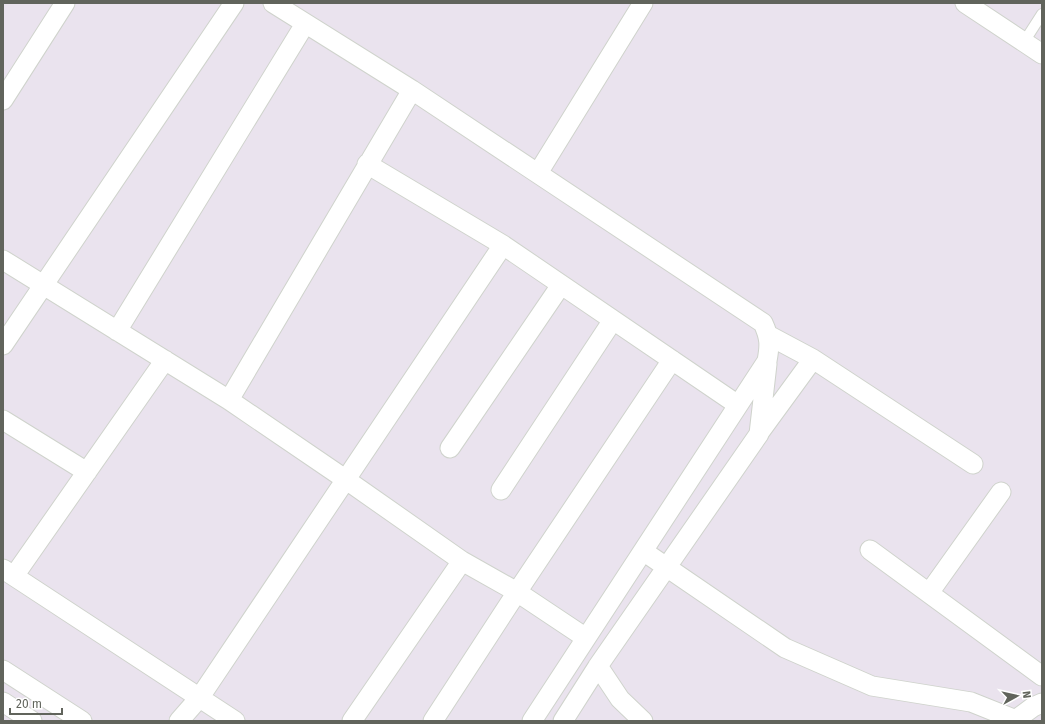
<svg xmlns="http://www.w3.org/2000/svg" width="1045" height="724" font-family="'Fira Sans',sans-serif">
	<style>
		.lines { fill: none; stroke-linecap: round; stroke-linejoin: round }
		.service-casing { stroke: #cfd3cc; stroke-width: 12 }
		.minor-casing { stroke: #cfd3cc; stroke-width: 21 }
		.service { stroke: #fff; stroke-width: 10 }
		.minor { stroke: #fff; stroke-width: 19 }
	</style>
	<rect width="100%" height="100%" fill="#eae3ee"/>
	<g class="lines">
		<g class="service-casing">
			<path id="service" d="M1024,42L1042,14"/>
		</g>
		<g class="minor-casing">
			<path id="minor" d="M273,3L412,90L763,323C770,338 770,345 767,361L532,721
				M965,3L1042,54
				M3,100L65,3
				M367,164L503,245L738,405
				M538,173L643,3
				M3,260L229,400L345,479L462,561L517,592L586,638
				M117,331L305,24
				M768,335L813,359L973,464
				M3,345L234,3
				M229,400L412,90
				M3,420L87,472
				M759,433L813,359
				M450,448L561,285
				M501,490L613,320
				M870,550L1042,676
				M643,551L785,648L872,686L971,702L1016,720
				M3,569L235,721
				M14,576L165,360
				M929,593L1001,492
				M598,666L620,699L643,721
				M3,670L82,721
				M3,702L32,721
				M179,721L200,697L503,245
				M352,721L462,561
				M433,721L517,592L672,360
				M563,721L598,666L759,434L767,364
				M1014,721L1033,707L1042,703"/>
		</g>
		<use href="#service" class="service"/>
		<use href="#minor" class="minor"/>
	</g>
	<rect width="1045" height="724" fill="none" stroke="#61645c" stroke-width="8"/>
	<g transform="translate(1017 696) rotate(82)" stroke="#ffffff" stroke-width="3" paint-order="stroke">
	<path d="M0-3L7 15L0 10L-7 15Z" fill="#61645c"/>
	<text y="-6" font-size="11" font-weight="bold" text-anchor="middle" fill="#61645c">N</text>
	</g>
	<path d="M10 708v6h52v-6" fill="none" stroke="#61645c" stroke-width="2"/>
	<text x="16" y="708" font-size="12" fill="#61645c" stroke="#ffffff" stroke-width="3" paint-order="stroke">20 m</text>
</svg>
